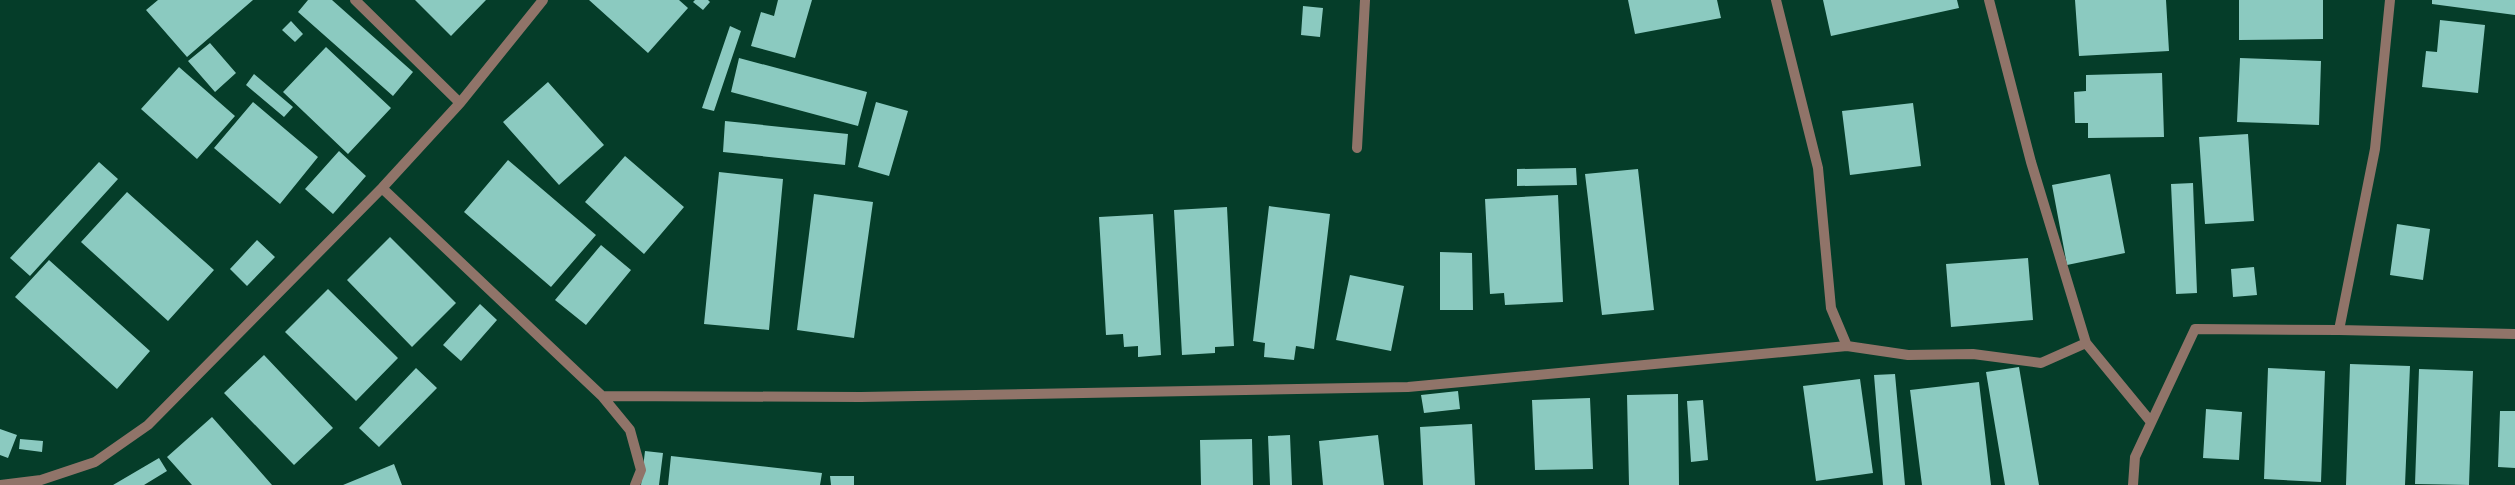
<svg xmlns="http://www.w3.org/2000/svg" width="2515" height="485" font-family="Jost,sans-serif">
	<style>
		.building { fill: #8bcac0 }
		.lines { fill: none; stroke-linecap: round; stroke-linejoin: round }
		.minor { stroke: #907469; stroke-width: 10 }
	</style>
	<rect width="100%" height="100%" fill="#053d29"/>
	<path class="building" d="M158,0H253L187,57L146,10Z
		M308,0H332L413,72L393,96L298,12Z
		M415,0H486L451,36Z
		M589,0H679L688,8L648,53Z
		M695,0H708L710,2L703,10L693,2Z
		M778,0H812L795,58L751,46L761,12L774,16Z
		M1628,0H1717L1721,18L1635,34Z
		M1823,0H1957L1959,8L1831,36Z
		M2075,0H2166L2169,51L2079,56Z
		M2239,0H2323V39L2239,40Z
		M2432,0H2515V15L2432,4Z
		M1303,6L1323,8L1320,37L1301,35Z
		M2440,20L2485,25L2478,93L2422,87L2426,51L2437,52Z
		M291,21L303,34L295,42L282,30Z
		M730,26L741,31L714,111L702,108Z
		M210,43L236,73L215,92L188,61Z
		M326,47L391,108L348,154L283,92Z
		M739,58L867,92L858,126L731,92Z
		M2240,58L2321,61L2319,125L2237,122Z
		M179,67L235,116L197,159L141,109Z
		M2162,73L2164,137L2088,138V123H2075L2074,92L2086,91V75Z
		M254,74L293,107L284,117L246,85Z
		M548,82L604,145L559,185L503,122Z
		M253,102L318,157L280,204L214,148Z
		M876,102L908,111L889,176L858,167Z
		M1913,103L1921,166L1850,175L1842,111Z
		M725,121L848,134L845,165L723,152Z
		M2248,134L2254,221L2205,224L2199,137Z
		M339,151L366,176L333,214L305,189Z
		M625,156L684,207L644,254L585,202Z
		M508,160L596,235L551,287L464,212Z
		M99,162L118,179L30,276L10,258Z
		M1576,168L1577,185L1517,186V169Z
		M1638,169L1654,310L1602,315L1585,174Z
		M719,172L783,179L769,330L704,324Z
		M2110,174L2125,253L2067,265L2052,185Z
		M2193,183L2197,293L2176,294L2171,184Z
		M127,192L214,270L168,321L81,242Z
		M814,194L873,202L854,338L797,330Z
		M1558,195L1563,302L1505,305L1504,293L1490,294L1485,199Z
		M1269,206L1330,214L1314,349L1296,346L1294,360L1264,357L1265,343L1253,341Z
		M1227,207L1234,346L1215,347V353L1182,355L1174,210Z
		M1153,214L1161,355L1138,357V346L1124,347L1123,334L1106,335L1099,217Z
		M2397,224L2430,229L2423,280L2390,275Z
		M390,237L456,303L412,347L347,280Z
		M257,240L275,257L247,286L230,269Z
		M601,245L631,270L586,325L555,300Z
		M1440,252L1472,253L1473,310H1440Z
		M2028,258L2033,320L1951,327L1946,264Z
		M49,260L150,351L117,389L15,297Z
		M2254,267L2257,295L2233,297L2231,269Z
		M1350,275L1404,286L1391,351L1336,340Z
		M328,289L398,358L356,401L285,332Z
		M480,304L497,320L461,361L443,345Z
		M264,355L333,428L294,465L224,393Z
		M2350,364L2410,366L2405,485H2346Z
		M2019,367L2039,485H2005L1986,372Z
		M416,368L437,388L379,447L359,428Z
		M2268,368L2325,371L2321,482L2264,479Z
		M2419,369L2473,371L2469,485L2415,484Z
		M1895,374L1905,485H1883L1874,375Z
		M1860,379L1873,473L1816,481L1803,386Z
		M1979,382L1991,485H1922L1910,390Z
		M1458,391L1460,409L1424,413L1421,395Z
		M1678,394L1679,485H1629L1627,395Z
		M1590,398L1593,469L1535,470L1532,400Z
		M1703,400L1708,460L1691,462L1687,401Z
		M2206,409L2242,412L2239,460L2203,458Z
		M2500,411H2515V468L2498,467Z
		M212,417L272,485H192L167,457Z
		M1472,424L1475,485H1423L1420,427Z
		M0,429L17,435L8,458L0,455Z
		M1290,435L1292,485H1270L1268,436Z
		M1378,435L1384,485H1323L1319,441Z
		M20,439L43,441L42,452L19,449Z
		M1252,439L1253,485H1201L1200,440Z
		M645,451L663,453L659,485H641Z
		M671,456L822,473L820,485H668Z
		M159,458L167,471L144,485H113Z
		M394,464L402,485H343Z
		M830,476H854V485H831Z"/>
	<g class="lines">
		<path class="minor" d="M355,0L460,103
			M1776,0L1818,168L1831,308L1847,346L1908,355L1973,354L2041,363L2086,343L2151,422
			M1989,0L2031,162L2086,343
			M1357,148L1365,0
			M382,188L602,396L630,430L641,470L635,485
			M2339,330L2375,149L2390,0
			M602,396L861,397L1408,387L1847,346
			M0,485L41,480L95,462L148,425L382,188L460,103L543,0
			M2133,485L2135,457L2195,329L2339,330L2515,334"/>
	</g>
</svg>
